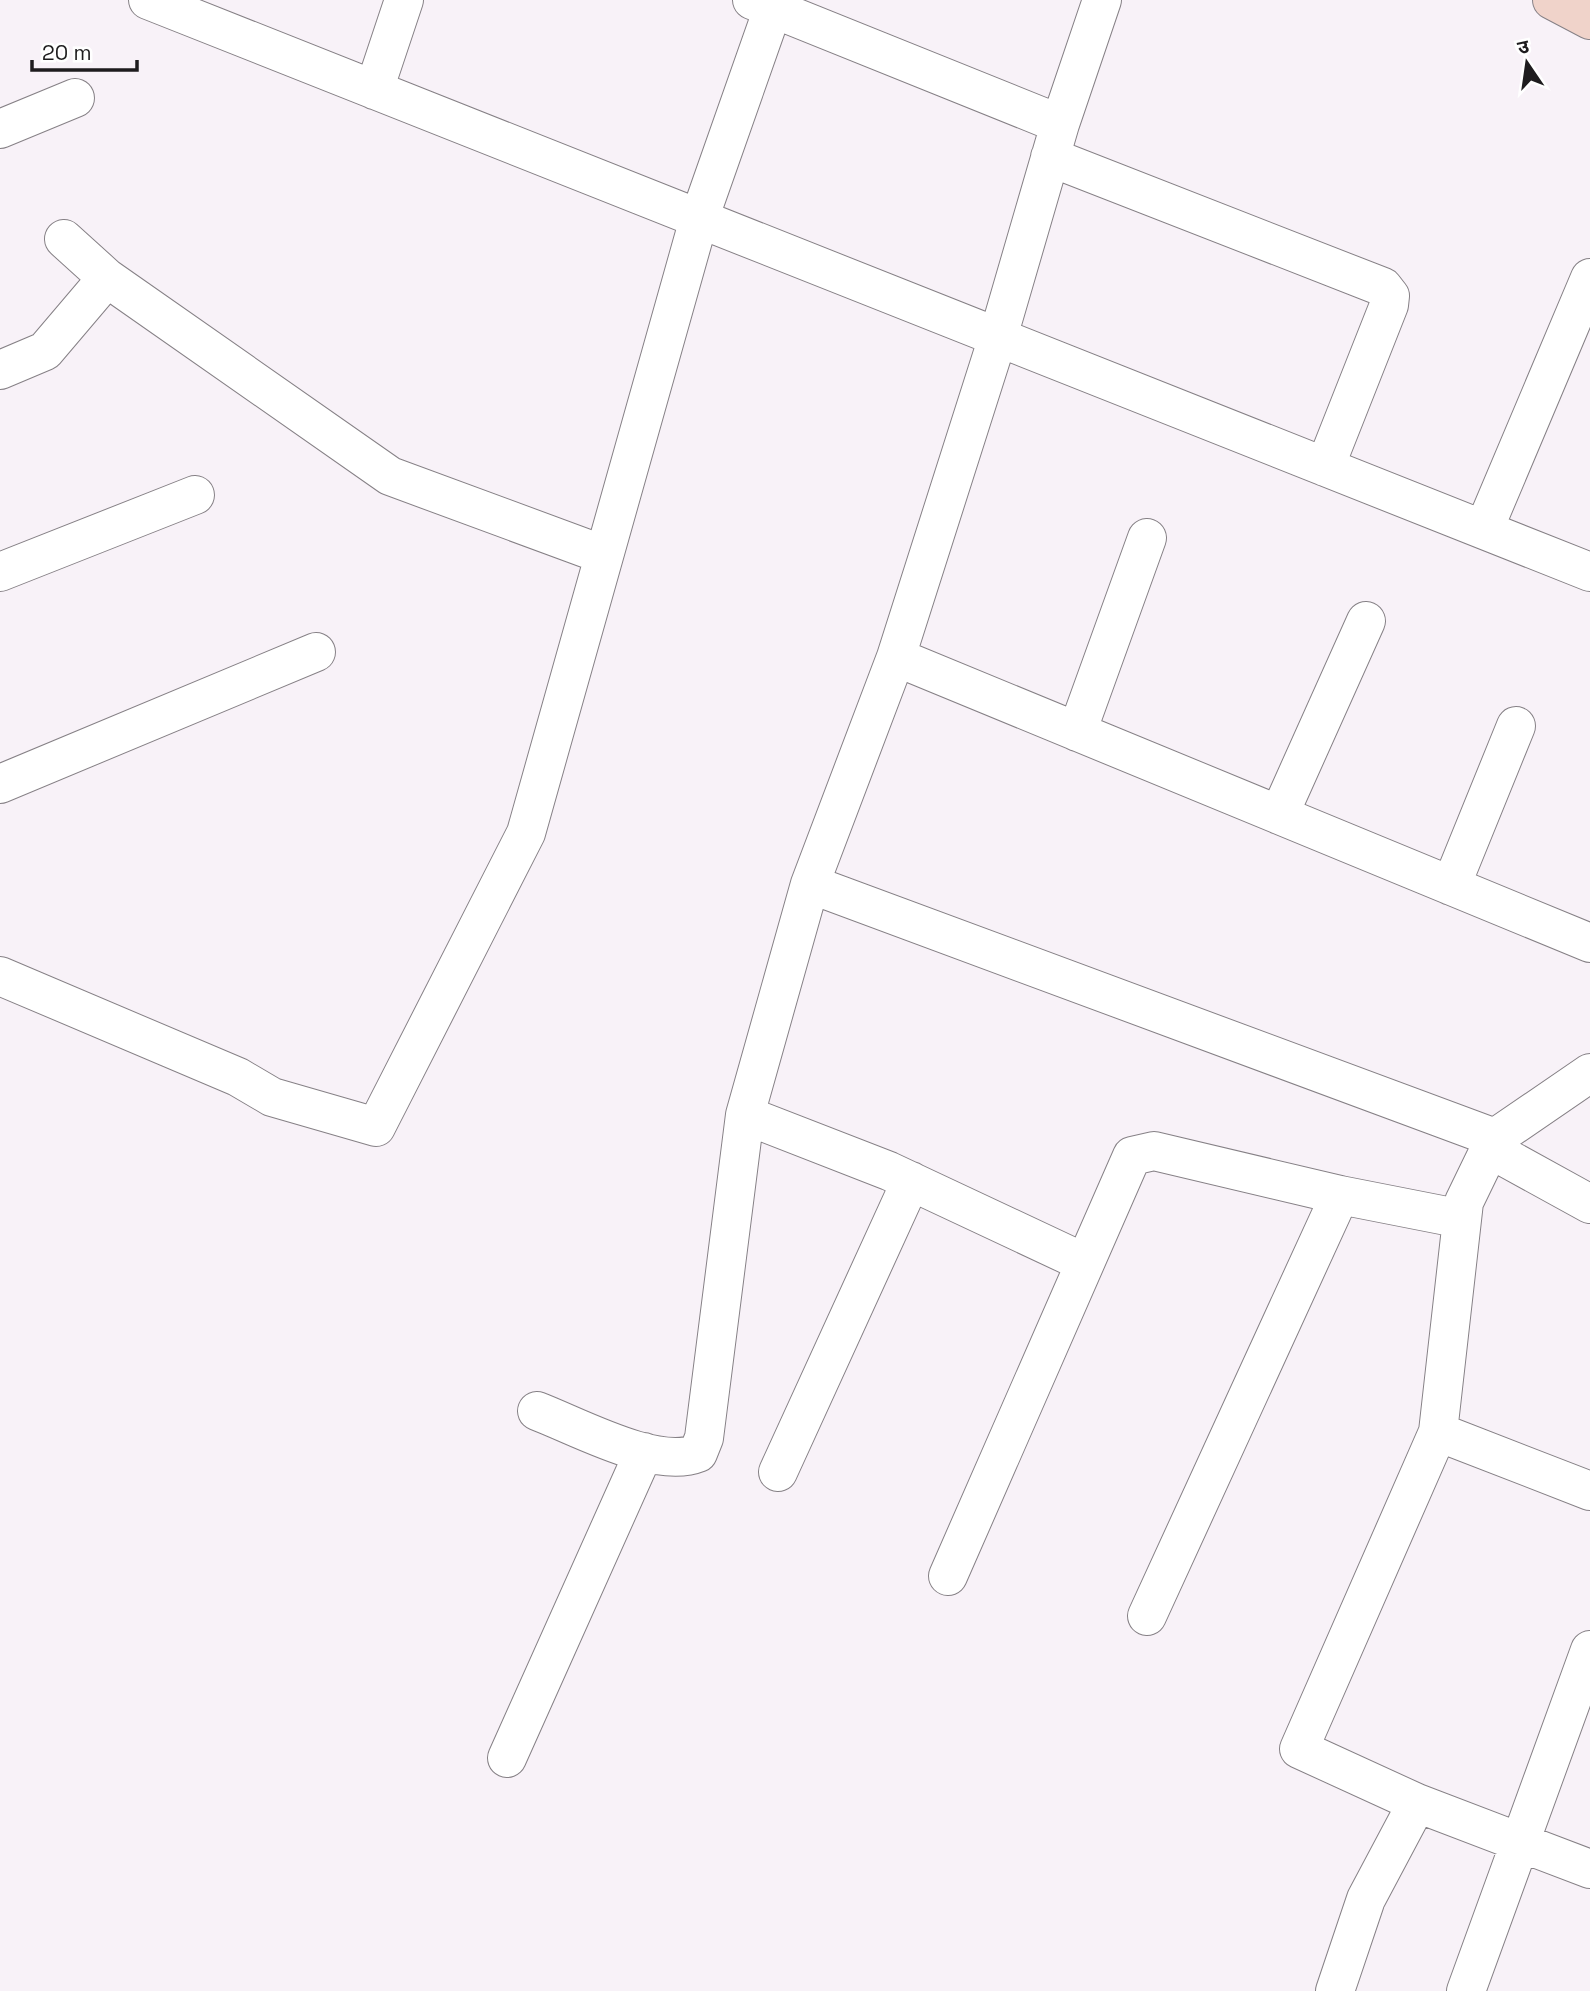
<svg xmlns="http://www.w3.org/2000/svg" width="1590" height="1991" font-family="'Space Grotesk','Noto Sans Devanagari',sans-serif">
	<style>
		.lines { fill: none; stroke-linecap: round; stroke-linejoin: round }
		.street-casing { stroke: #868186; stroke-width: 40 }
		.secondary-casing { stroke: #868186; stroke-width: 40 }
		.street { stroke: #fff; stroke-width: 38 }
		.secondary { stroke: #f0d3ca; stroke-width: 38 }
	</style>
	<rect width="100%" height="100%" fill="#f8f2f8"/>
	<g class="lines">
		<g class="street-casing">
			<path id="street" d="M148,0L1590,572
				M752,0L1060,124
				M374,90L404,0
				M0,129L75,98
				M1050,157L1383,287L1390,296L1389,305L1325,467
				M64,239L107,278
				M0,370L45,351L107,278L390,476L604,555
				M1484,529L1590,278
				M0,572L195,495
				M896,657L1590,943
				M1077,732L1147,538
				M0,784L316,652
				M1279,815L1366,621
				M810,884L1495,1138
				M1451,886L1516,726
				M0,976L238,1077L272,1097L376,1127L526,833L699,219L776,0
				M1490,1149L1590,1204
				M1083,1262L889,1171L745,1115L810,884L896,657L998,337L1060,124L1102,0
				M537,1411C579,1427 656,1470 698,1453L704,1438L745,1115
				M1438,1432L1590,1491
				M778,1472L911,1181
				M948,1576L1132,1156L1154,1151L1340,1195L1462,1219
				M1147,1616L1340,1195
				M507,1758L644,1452
				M1417,1803L1590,1869
				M1335,1991L1366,1899L1417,1803L1299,1749L1438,1432L1464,1202L1495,1138L1590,1073
				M1466,1991L1590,1650"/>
		</g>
		<g class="secondary-casing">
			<path id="secondary" d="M1552,0L1590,20"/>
		</g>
		<use href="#street" class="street"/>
		<use href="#secondary" class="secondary"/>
	</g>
	<g transform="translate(1527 63) rotate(347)" stroke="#ffffff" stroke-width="5" paint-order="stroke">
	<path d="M0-5L12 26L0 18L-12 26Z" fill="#1e1c1e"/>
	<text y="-10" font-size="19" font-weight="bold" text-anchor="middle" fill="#1e1c1e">उ</text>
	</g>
	<path d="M32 60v10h105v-10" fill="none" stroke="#1e1c1e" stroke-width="3.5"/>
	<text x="42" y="60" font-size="21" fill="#1e1c1e" stroke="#ffffff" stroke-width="5" paint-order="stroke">20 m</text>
</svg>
